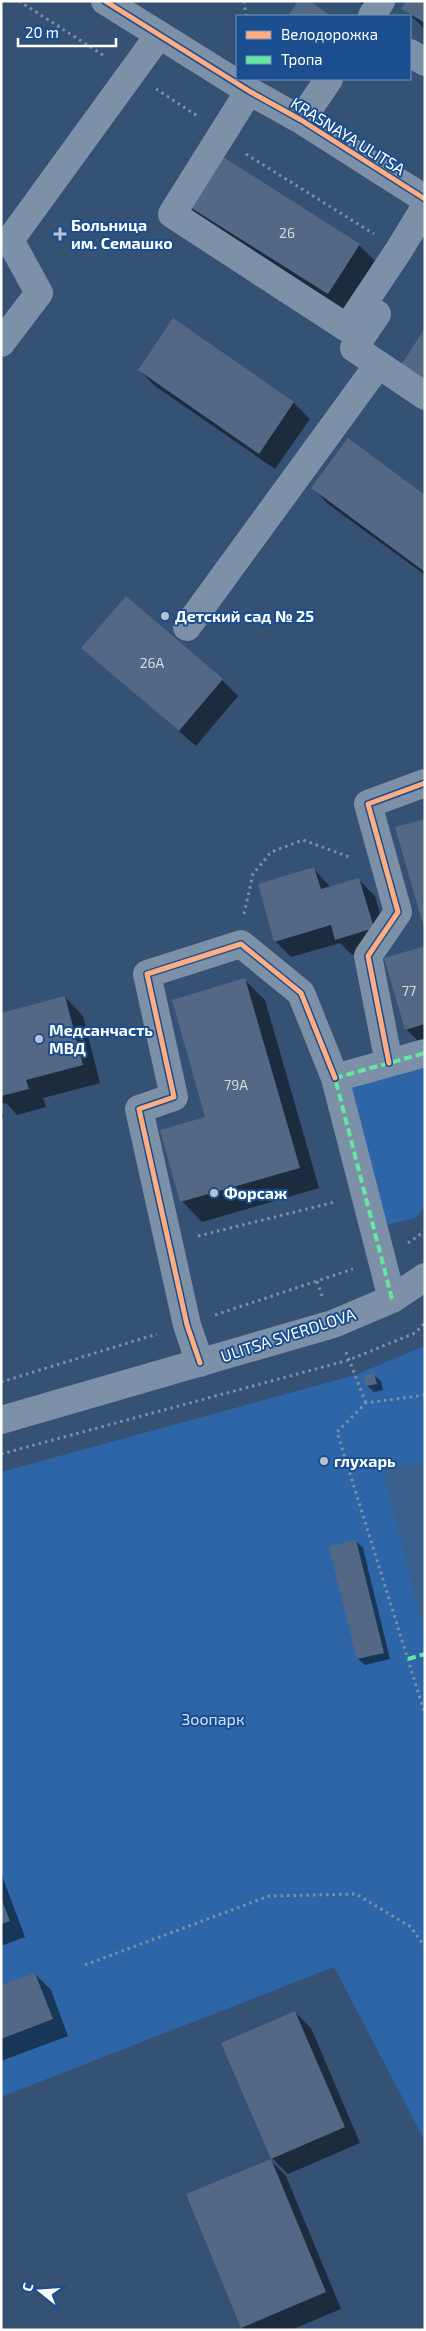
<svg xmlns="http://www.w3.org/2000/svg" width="426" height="2331" font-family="'Exo 2',sans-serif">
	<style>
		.green { fill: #2e65a6 }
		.water { fill: #3a608d }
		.shadow { fill: #0007 }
		.building { fill: #526884 }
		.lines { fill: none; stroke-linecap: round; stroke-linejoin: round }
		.path { stroke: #7c91a7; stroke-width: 3; stroke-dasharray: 2.5 4; stroke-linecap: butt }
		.minor { stroke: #7c91a7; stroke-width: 28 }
		.quiet { stroke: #66e7a1; stroke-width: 4; stroke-dasharray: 8 4; stroke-linecap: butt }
		.cycleway-casing { stroke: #1a4e8f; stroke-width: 8 }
		.cycleway { stroke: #ffac80; stroke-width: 5 }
		.poi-dot { fill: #b8c2ce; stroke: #1a4e8f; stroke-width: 2 }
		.labels { text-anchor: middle; stroke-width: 4; stroke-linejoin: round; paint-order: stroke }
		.number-label { font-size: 14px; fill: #d4d9e0 }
		.street-label { font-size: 16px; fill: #fff; stroke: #1a4e8f }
		.poi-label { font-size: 16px; font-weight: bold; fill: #fff; stroke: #1a4e8f; text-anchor: start }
		.park-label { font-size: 16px; fill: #cee3fa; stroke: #1a4e8f }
	</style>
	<rect width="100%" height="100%" fill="#355174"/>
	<path class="green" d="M425,1064V1206L416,1218L381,1226L348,1086Z
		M425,1346V2141L334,1967L1,2097V1472L355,1375Z"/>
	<path class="water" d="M425,1461V1622L422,1623L383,1470Z"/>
	<path class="shadow" d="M358,1H372L367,8Z
		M425,1V29L403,9Z
		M186,204L359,245L375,261L345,309L202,220Z
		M139,370L294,403L310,419L275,469L155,386Z
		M313,488L425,496V575L328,504Z
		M83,648L222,680L238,696L196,746Z
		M314,869L331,888L359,880L375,896L389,944L352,955L340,943L291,957L275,941Z
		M425,947V1048L406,1029Z
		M245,980L265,1000L319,1188L202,1222L182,1201Z
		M65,997L83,1016L100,1083L43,1098L46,1107L17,1115L6,1103L1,1104V1014Z
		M1,1105L4,1117L1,1119Z
		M374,1375L381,1381L383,1390L374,1392L367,1386Z
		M356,1541L363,1548L390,1659L365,1665L358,1659Z
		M1,1873L25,1937L1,1946Z
		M35,1974L51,1990L68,2036L1,2061V1987Z
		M295,2012L311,2028L360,2143L288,2174L272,2158Z
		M270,2160L286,2176L341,2309L291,2330H245L242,2327Z"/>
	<path class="building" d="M298,1H310L331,16H288Z
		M406,1H425V23L401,9Z
		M217,153L360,244L328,294L185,204Z
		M173,318L294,402L259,454L138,370Z
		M425,328V380L401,365Z
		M348,438L425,495V572L311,488Z
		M126,596L223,679L179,731L81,648Z
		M425,819V928H424L395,827Z
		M314,867L321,889L359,878L374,928L335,940L331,925L274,942L258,884Z
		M425,946V1024L405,1030L384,958Z
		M245,978L300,1168L180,1202L160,1130L205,1117L172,1000Z
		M65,996L83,1065L26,1080L29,1089L1,1096V1013Z
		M374,1373L377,1384L366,1386L364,1375Z
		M356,1540L384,1653L357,1659L329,1547Z
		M1,1898L10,1921L1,1924Z
		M35,1973L53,2019L1,2039V1985Z
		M295,2011L345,2127L271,2159L221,2043Z
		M271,2159L326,2292L241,2328L186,2194Z"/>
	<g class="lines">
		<path class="path" d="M19,1L106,57
			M244,1L246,16
			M156,89L199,117
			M246,154L374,234
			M244,914L253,874L271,852L303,840L352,858
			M198,1236L335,1202
			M408,1243L425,1231
			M322,1296L317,1281L353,1269
			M215,1315L317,1281
			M346,1352L366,1403
			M1,1382L157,1334
			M425,1395L366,1403L337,1432L425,1714
			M1,1454L349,1360L415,1333L425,1323
			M85,1965L269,1896L356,1894L411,1927L425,1947"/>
		<path class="minor" d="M105,1L249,91L301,120L425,199
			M372,16L381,1
			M410,53L425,62
			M249,91L172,214L347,328L399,250L425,207
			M301,120L329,79
			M377,314L354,348L425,396
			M1,343L39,293L10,240L159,35
			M187,627L378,365
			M389,1063L368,956L398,912L368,804L425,783
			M392,1299L335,1078L425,1053
			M200,1363L187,1325L139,1109L174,1097L147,974L241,944L301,993L335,1078
			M1,1420L333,1324L392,1299L425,1277"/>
		<path class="quiet" d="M392,1299L335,1078L425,1053
			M408,1659L425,1654"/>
		<g class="cycleway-casing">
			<path id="cycleway" d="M105,1L249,91L301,120L425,199
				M389,1063L368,956L398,912L368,804L425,783
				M200,1363L187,1325L139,1109L174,1097L147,974L241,944L301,993L335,1078"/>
		</g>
		<use href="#cycleway" class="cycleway"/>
	</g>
	<g class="poi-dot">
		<path d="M57.5 226.5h5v5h5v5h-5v5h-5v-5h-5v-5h5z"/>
		<circle cx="165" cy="616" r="5"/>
		<circle cx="39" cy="1039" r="5"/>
		<circle cx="214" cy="1193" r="5"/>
		<circle cx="324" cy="1461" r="5"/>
	</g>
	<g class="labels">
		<g class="number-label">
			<text x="287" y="238">26</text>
			<text x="152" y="668">26А</text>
			<text x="409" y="996">77</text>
			<text x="236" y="1090">79А</text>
		</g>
		<g class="street-label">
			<text transform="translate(348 136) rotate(32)" y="6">KRASNAYA ULITSA</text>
			<text transform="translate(288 1335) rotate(-18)" y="6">ULITSA SVERDLOVA</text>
		</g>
		<g class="poi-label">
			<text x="71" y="231">Больница<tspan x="71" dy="18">им. Семашко</tspan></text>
			<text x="175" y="622">Детский сад № 25</text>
			<text x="49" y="1036">Медсанчасть<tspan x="49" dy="18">МВД</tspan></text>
			<text x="224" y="1199">Форсаж</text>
			<text x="334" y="1467">глухарь</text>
		</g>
		<g class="park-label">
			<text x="213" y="1725">Зоопарк</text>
		</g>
	</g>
	<rect width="426" height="2331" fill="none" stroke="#ffffff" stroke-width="5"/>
	<rect x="236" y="15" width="175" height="65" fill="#1a4e8f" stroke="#7695bc"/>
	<rect x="246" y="31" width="25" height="8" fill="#ffac80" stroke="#7695bc"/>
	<text x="281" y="40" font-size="15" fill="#ffffff">Велодорожка</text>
	<rect x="246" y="56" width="25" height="8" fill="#66e7a1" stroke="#7695bc"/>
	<text x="281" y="65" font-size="15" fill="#ffffff">Тропа</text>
	<g transform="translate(40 2291) rotate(287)" stroke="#1a4e8f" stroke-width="4" paint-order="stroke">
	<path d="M0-4L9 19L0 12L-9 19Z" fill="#ffffff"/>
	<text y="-8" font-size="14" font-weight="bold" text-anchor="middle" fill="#ffffff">С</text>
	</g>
	<path d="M18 38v8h98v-8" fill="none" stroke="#ffffff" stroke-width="2.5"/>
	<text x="25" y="38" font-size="15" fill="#ffffff" stroke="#1a4e8f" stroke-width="4" paint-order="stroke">20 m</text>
</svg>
